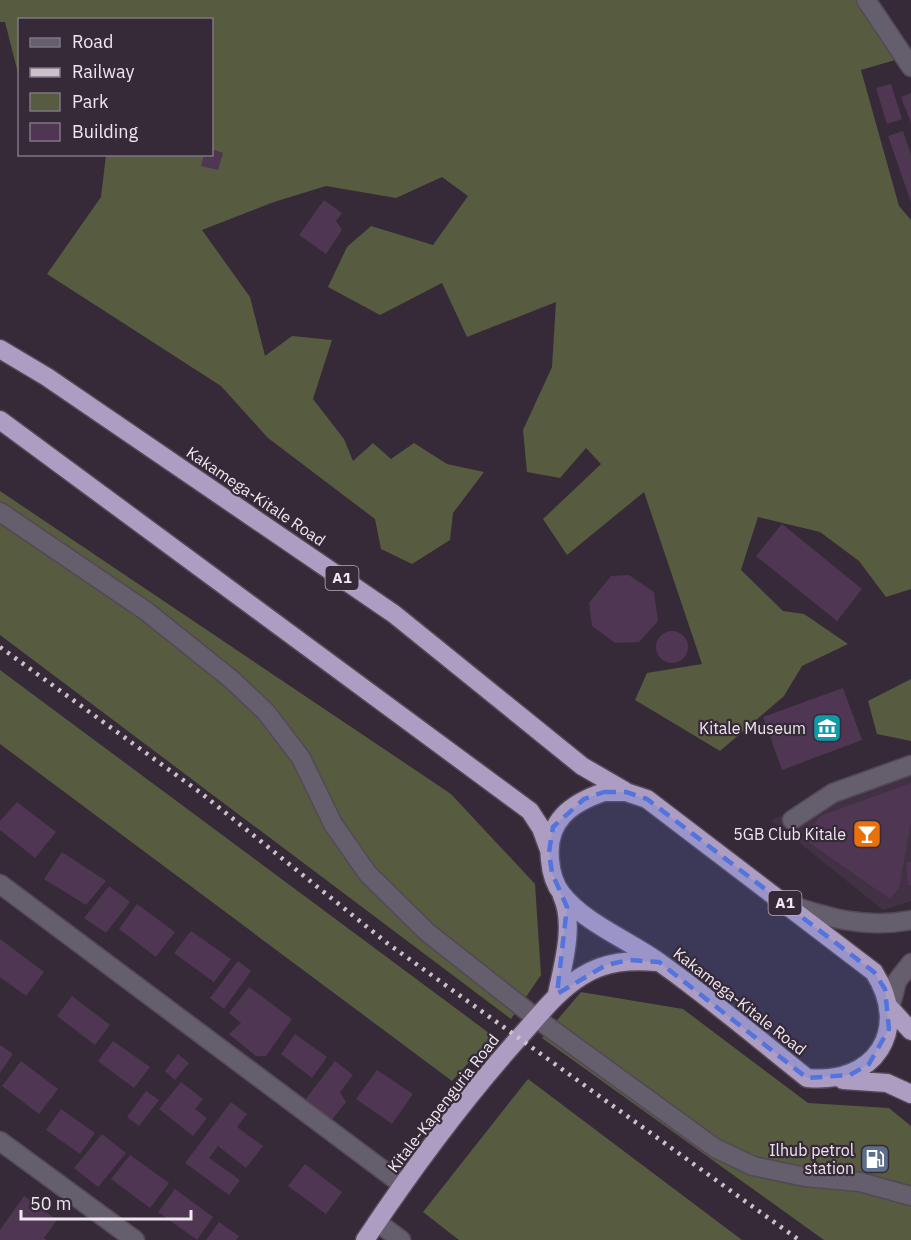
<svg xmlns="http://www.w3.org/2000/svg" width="911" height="1240" font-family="'IBM Plex Sans',sans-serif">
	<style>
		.built { fill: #423144 }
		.green { fill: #575b40 }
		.building { fill: #4f3652 }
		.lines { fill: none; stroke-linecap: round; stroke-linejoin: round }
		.minor-casing { stroke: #544855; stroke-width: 21 }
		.highway-casing { stroke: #544855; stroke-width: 21 }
		.minor { stroke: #655e6d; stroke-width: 18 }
		.highway { stroke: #ae9dc3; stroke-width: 18 }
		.rail { stroke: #cac1cb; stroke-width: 4.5; stroke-dasharray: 3 6; stroke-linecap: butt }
		.marked { fill: #5274de; fill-opacity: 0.2; stroke: #5274de; stroke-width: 4.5; stroke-dasharray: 12 8; stroke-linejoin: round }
		.labels { text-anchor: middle; stroke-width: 4.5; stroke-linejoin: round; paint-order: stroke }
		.shield { fill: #362a38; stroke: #b8aeb9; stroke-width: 1.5 }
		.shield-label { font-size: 15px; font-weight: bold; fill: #efe7f0 }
		.street-label { font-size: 16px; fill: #efe7f0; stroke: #362a38 }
		.poi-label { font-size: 16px; fill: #efe7f0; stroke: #362a38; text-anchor: end }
	</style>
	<rect width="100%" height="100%" fill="#362a38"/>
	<path class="built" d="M911,765V901L883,910L771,820Z"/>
	<path class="green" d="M0,0H858L895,60L861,70L899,206L911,220V589L886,597L859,561L820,532L758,517L741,570L783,611L804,614L848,644L802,666L784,696L720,751L635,700L647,673L702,664L644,492L567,555L543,519L601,464L586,448L560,478L527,472L523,430L552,367L556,302L467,337L442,283L380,315L328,287L347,247L371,226L433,245L468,196L442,177L396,198L326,186L274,202L202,230L250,297L265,356L292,336L332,340L313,399L344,439L353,461L373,443L391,459L414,443L447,464L484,472L453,513L450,540L412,564L381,549L375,519L268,438L221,386L47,274L101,197L106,155L212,154V20H20L19,77L5,22H0Z
		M0,491L451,794L535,884L541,975L511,1019L0,635Z
		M0,670L493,1036L452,1081L0,744Z
		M911,679V741L877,734L868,701Z
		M581,992L683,1009L808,1103L889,1108L911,1126V1240H824L542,1038Z
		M528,1079L742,1240H459L423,1212Z"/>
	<path class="building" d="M891,84L902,119L887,124L876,88Z
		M911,93V123L901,97Z
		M903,131L911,155V202L888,136Z
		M212,149L223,153L218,170L201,166L204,154H212Z
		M324,200L342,213L336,221L342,230L326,254L299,235Z
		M782,524L862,589L837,621L756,556Z
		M629,575L654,592L658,621L639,642L615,643L592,626L589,603L611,576Z
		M656 647a16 16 0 1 1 32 0a16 16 0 1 1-32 0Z
		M843,688L862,740L782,770L763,717Z
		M911,783V822L899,888L890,899L804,839L820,816Z
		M17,802L56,832L35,858L0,830V821Z
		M62,852L106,881L86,905L44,879Z
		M906,862H911V885H908Z
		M109,886L130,902L106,933L84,918Z
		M137,904L175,932L156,957L119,929Z
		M191,931L231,959L214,982L174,953Z
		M0,939L44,972L26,996L0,977Z
		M238,961L251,971L224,1009L210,998Z
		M249,987L292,1019L266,1056H256L229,1034L241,1023L229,1013Z
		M72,996L110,1025L95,1045L57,1016Z
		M295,1034L327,1057L312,1078L281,1054Z
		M113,1041L150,1067L134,1088L98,1061Z
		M0,1045L13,1054L0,1073Z
		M178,1054L189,1063L175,1080L165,1071Z
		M21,1061L58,1089L39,1114L2,1086Z
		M335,1061L353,1075L340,1092L346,1102L330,1122L304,1101Z
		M377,1070L413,1094L392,1124L356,1099Z
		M181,1082L203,1099L195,1109L207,1118L193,1136L159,1109Z
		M146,1091L159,1100L139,1126L127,1117Z
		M231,1102L247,1114L237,1127L263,1146L246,1168L218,1146L209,1158L240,1180L229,1195L185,1163Z
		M61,1109L95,1133L80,1154L46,1130Z
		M102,1134L126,1153L98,1187L74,1168Z
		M130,1155L169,1183L150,1208L111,1179Z
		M305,1164L342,1192L326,1214L288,1186Z
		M175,1189L213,1217L197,1240L158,1212Z
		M24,1196L57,1220L44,1238L47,1240H0V1230Z
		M219,1222L239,1236L236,1240H206Z"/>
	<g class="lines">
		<g class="minor-casing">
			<path id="minor" d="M866,0L911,67
				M0,512L146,611L231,679L266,712L301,758L333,824L368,874L427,932L536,1018L715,1148L753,1166L805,1177L860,1182L911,1196
				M792,820L833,793L911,765
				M0,884L403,1185
				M787,904C829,918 866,929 911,920
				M890,1008L897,981L911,963
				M0,1141L135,1240
				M377,1222L401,1240"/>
		</g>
		<g class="highway-casing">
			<path id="highway" d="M0,349L47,377L394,614L582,766L625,791
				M0,420L530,811L541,828L549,850
				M604,792H626L647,799L874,972C911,1030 875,1085 807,1078C758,1039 710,998 659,962C630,941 583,922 562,894C554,884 551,872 550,860C546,821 571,803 604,792Z
				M557,994C563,965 575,924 562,896
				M890,1008L911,1031
				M843,1080L887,1083L911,1094
				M365,1240C411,1171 462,1102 517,1040C538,1017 556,992 582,976C606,961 630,960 657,962"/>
		</g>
		<use href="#minor" class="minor"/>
		<use href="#highway" class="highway"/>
		<path class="rail" d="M0,647L201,793L387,943L799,1240"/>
	</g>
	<path class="marked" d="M604,792H626L647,799L874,972L885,989L889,1029L869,1064L850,1075L807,1078L659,962L629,960L606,965L557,994L567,907L552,873L549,852L553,827L584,799Z"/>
	<defs>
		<g id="museum-square" transform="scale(1.5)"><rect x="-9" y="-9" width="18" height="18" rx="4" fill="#0f9aa8" stroke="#362a38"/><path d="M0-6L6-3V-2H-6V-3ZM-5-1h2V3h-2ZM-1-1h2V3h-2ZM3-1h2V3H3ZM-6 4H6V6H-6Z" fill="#fff"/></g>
		<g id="bar-square" transform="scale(1.5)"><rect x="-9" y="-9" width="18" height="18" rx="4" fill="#e8710a" stroke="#362a38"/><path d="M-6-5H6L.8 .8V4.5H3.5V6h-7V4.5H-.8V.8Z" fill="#fff"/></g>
		<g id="fuel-square" transform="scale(1.5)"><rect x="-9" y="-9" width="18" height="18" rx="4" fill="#5c6f8a" stroke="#362a38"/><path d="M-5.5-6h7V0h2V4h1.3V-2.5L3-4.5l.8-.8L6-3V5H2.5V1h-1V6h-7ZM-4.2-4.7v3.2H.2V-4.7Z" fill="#fff"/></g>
	</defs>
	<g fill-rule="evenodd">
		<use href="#museum-square" x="827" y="728"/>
		<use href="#bar-square" x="867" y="834"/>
		<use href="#fuel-square" x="875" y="1159"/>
	</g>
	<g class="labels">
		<g class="shield">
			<rect x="325.5" y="566" width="33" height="24" rx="4.5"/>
			<rect x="768.5" y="891" width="33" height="24" rx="4.5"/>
		</g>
		<g class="shield-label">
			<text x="342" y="583">A1</text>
			<text x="785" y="908">A1</text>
		</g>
		<g class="street-label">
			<text transform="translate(256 496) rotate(34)" y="6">Kakamega-Kitale Road</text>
			<text transform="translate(740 1001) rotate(38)" y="6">Kakamega-Kitale Road</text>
			<text transform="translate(443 1103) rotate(-52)" y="6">Kitale-Kapenguria Road</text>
		</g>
		<g class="poi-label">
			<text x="806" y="734">Kitale Museum</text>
			<text x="846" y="840">5GB Club Kitale</text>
			<text x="854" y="1156">Ilhub petrol<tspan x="854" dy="18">station</tspan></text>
		</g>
	</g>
	<rect x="18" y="18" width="195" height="138" fill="#362a38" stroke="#807682" stroke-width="1.5"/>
	<rect x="30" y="38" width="30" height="9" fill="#655e6d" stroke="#807682" stroke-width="1.5"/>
	<text x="72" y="48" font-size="18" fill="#efe7f0">Road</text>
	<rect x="30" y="68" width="30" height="9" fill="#cac1cb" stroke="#807682" stroke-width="1.5"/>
	<text x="72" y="78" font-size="18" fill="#efe7f0">Railway</text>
	<rect x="30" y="93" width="30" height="18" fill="#575b40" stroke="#807682" stroke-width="1.5"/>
	<text x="72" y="108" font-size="18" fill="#efe7f0">Park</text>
	<rect x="30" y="123" width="30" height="18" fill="#4f3652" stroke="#807682" stroke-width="1.5"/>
	<text x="72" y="138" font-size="18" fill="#efe7f0">Building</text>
	<path d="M21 1210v9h170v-9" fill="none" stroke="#efe7f0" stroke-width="3"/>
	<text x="30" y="1210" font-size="18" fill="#efe7f0" stroke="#362a38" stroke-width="4.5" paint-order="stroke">50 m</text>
</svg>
